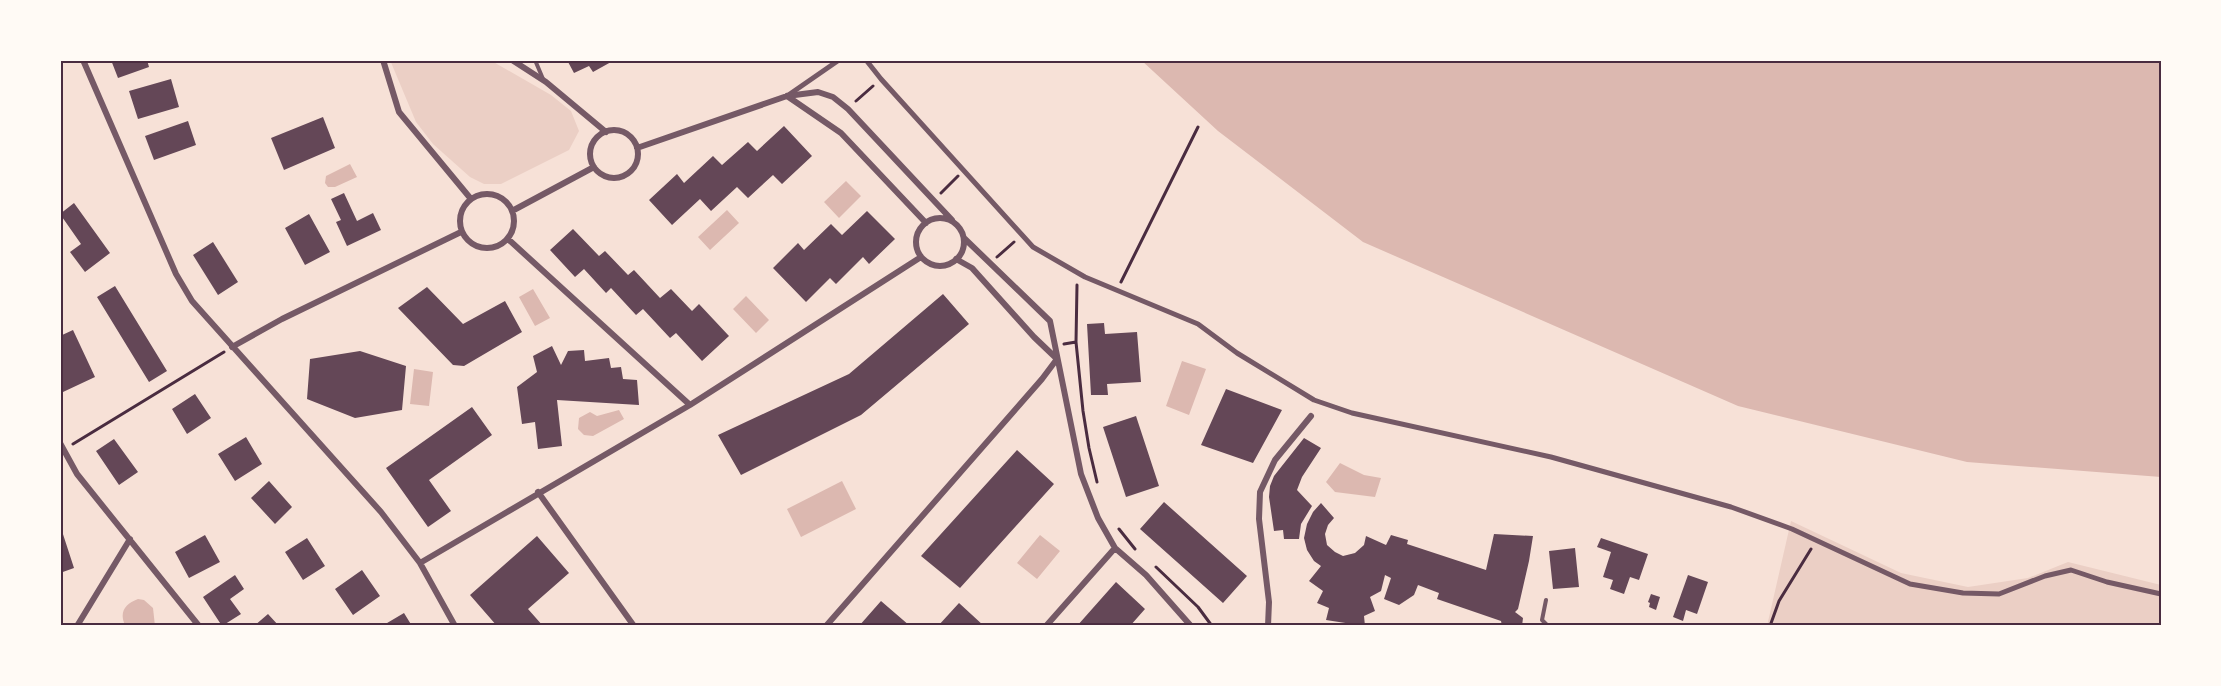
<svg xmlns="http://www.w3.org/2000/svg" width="2221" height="686" font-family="Lora,serif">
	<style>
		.green { fill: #ebcfc5 }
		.water { fill: #dcb8b0 }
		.building { fill: #644757 }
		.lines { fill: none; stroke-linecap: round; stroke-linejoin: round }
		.path { stroke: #4a2c40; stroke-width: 3 }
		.service { stroke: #755966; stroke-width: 4 }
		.pedestrian { stroke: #755966; stroke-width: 5 }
		.minor { stroke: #755966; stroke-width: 6 }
		.neatline { fill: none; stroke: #4a2c40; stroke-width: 2 }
	</style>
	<rect width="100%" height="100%" fill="#f7e1d7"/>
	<path class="green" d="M390,60H490L551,95L571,111L579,131L569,150L501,184H484L470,177L433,144L416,122Z
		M1791,521L1901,573L1968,587L2028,578L2068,562L2161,585V626H1767Z"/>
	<path class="water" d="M1141,60H2161V477L1967,462L1738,406L1363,242L1218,131Z
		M350,164L357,177L335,187H328L325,183L326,176Z
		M846,181L861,196L839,218L824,202Z
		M727,210L739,223L710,250L698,237Z
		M533,289L550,318L535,326L519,297Z
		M746,296L769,320L756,333L733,309Z
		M1182,361L1206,369L1189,415L1166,406Z
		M414,369L433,372L429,406L410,404Z
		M619,410L624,419L593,436L584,435L578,429L579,418L590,412L597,416Z
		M1340,463L1364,475L1381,478L1375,497L1335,492L1326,482Z
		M842,481L856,509L801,537L787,509Z
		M1040,535L1060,551L1037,579L1017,563Z
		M138,599L144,600L153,608L155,626L125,625C119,612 125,604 138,599Z"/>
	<path class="building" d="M111,60H147L149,67L118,78Z
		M567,60H610L611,62L593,72L589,66L574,73Z
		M171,79L179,107L138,119L129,91Z
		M323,117L335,148L284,170L271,138Z
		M188,121L196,145L154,160L145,136Z
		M784,126L812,156L782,184L773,175L748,198L737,187L711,211L700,199L672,225L649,200L677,174L684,183L713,156L722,165L748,142L757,151Z
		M344,193L357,221L373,213L381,230L347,246L336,222L341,220L331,199Z
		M74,203L110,253L85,272L70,252L81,244L60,214Z
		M867,211L895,239L869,264L863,257L836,284L830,278L806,302L773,268L798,243L804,250L831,224L842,235Z
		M309,214L330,252L305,265L285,228Z
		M573,229L599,256L605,251L628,275L634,270L660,298L671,289L692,311L699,304L729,336L702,361L676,333L670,338L643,309L636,315L611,288L606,293L584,269L575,277L550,250Z
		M213,242L238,282L218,295L193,255Z
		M115,286L167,371L149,382L97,297Z
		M427,287L463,324L505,301L522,332L464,366L453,365L398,308Z
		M943,294L969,324L861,415L741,475L718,435L849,374Z
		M1104,323L1105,334L1137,332L1141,382L1107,384L1108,395H1091L1087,324Z
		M73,330L95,377L63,392L60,387V336Z
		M552,346L561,365L568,351L584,350L585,361L609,358L611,368L621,367L623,379L637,380L639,405L557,400L562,446L538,449L535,422L522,424L517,387L537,372L533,356Z
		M360,351L406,366L402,410L355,418L307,399L310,359Z
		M1226,389L1282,410L1253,463L1201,445Z
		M195,394L211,418L187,434L172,409Z
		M472,407L492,435L429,480L451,511L428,527L386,468Z
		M1136,416L1159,486L1126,497L1103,427Z
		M246,437L262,464L235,481L218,454Z
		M1304,438L1321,448L1302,477L1297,490L1312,506L1301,524L1299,539H1284L1283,530L1274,531L1269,497L1270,486L1274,476Z
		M114,439L138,472L119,485L96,451Z
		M1017,450L1054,484L960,588L921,556Z
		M269,481L292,507L275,524L251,498Z
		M1164,502L1247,576L1223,603L1140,529Z
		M1321,503L1334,518L1328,525L1325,534L1327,545L1335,552L1343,556L1355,553L1364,545L1366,536L1386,545L1391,535L1408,540L1407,544L1486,570L1494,534L1533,536L1529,561L1518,609L1515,612L1523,618L1522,626H1502L1501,621L1437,599L1439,593L1418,585L1414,595L1399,605L1384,599L1391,578L1385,575L1381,591L1370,597L1375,611L1364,616L1365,626L1326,620L1329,608L1317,603L1323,591L1309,581L1321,566L1314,561L1307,550L1304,538L1307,524L1313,512Z
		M60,525L74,568L60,573Z
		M205,535L220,562L189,578L175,552Z
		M537,536L569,573L528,609L543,626H497L470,595Z
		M307,538L325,566L303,580L285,552Z
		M1601,538L1648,554L1639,580L1630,577L1624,594L1610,589L1613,580L1603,577L1611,552L1597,547Z
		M1575,548L1579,587L1553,589L1549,551Z
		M362,570L380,596L353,615L335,589Z
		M235,575L244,589L230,599L241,614L222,626L203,597Z
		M1688,575L1708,582L1697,614L1686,610L1683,621L1673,617Z
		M1116,582L1145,609L1130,626H1077Z
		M1651,594L1660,597L1656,610L1649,607L1650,603L1648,602Z
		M881,601L910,626H859Z
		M959,603L984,626H938Z
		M404,613L412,626H382Z
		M268,614L279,626H254Z"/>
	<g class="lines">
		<path class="path" d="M856,101L873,86
			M941,193L958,176
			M997,257L1014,242
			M1121,282L1198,127
			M1076,342L1083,411L1089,448L1097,482
			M1064,344L1076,342L1077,285
			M73,444L224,352
			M1119,529L1135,549
			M1156,567L1198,607L1212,626
			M1770,626L1779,601L1811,549
			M2061,626H2063"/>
		<path class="service" d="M535,60L543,79
			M1546,600L1542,620L1548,626"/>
		<path class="pedestrian" d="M866,60L881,79L1033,247L1085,277L1198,324L1237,353L1314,400L1352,413L1551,457L1731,507L1792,529L1910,584L1963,593L1999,594L2045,576L2071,570L2107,582L2161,594
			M787,96L839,60"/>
		<path class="minor" d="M83,60L176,274L192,301L381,512L420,563L455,626
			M383,60L399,112L471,199
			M512,60L546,82L606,132
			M787,96L841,133L926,223
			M590 154a24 24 0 1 1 48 0a24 24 0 1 1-48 0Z
			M637,148L787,96L818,92L833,97L848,109L952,220
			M460 221a27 27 0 1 1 54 0a27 27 0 1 1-54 0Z
			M512,211L594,167
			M916 242a24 24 0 1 1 48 0a24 24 0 1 1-48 0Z
			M964,238L1050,321L1081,474L1098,518L1115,548L1146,575L1191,626
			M508,239L690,405
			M956,259L972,268L1034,337L1056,358
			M232,347L282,319L461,232
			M60,443L77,474L199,626
			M538,492L634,626
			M420,563L690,405L921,257
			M77,626L130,539
			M826,626L1042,379L1057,359
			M1046,626L1115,548
			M1268,626L1269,602L1259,519L1260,492L1275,460L1311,416"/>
	</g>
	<rect width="2221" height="686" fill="none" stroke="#fffaf5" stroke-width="123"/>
	<rect x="62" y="62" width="2098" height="562" class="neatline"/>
</svg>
